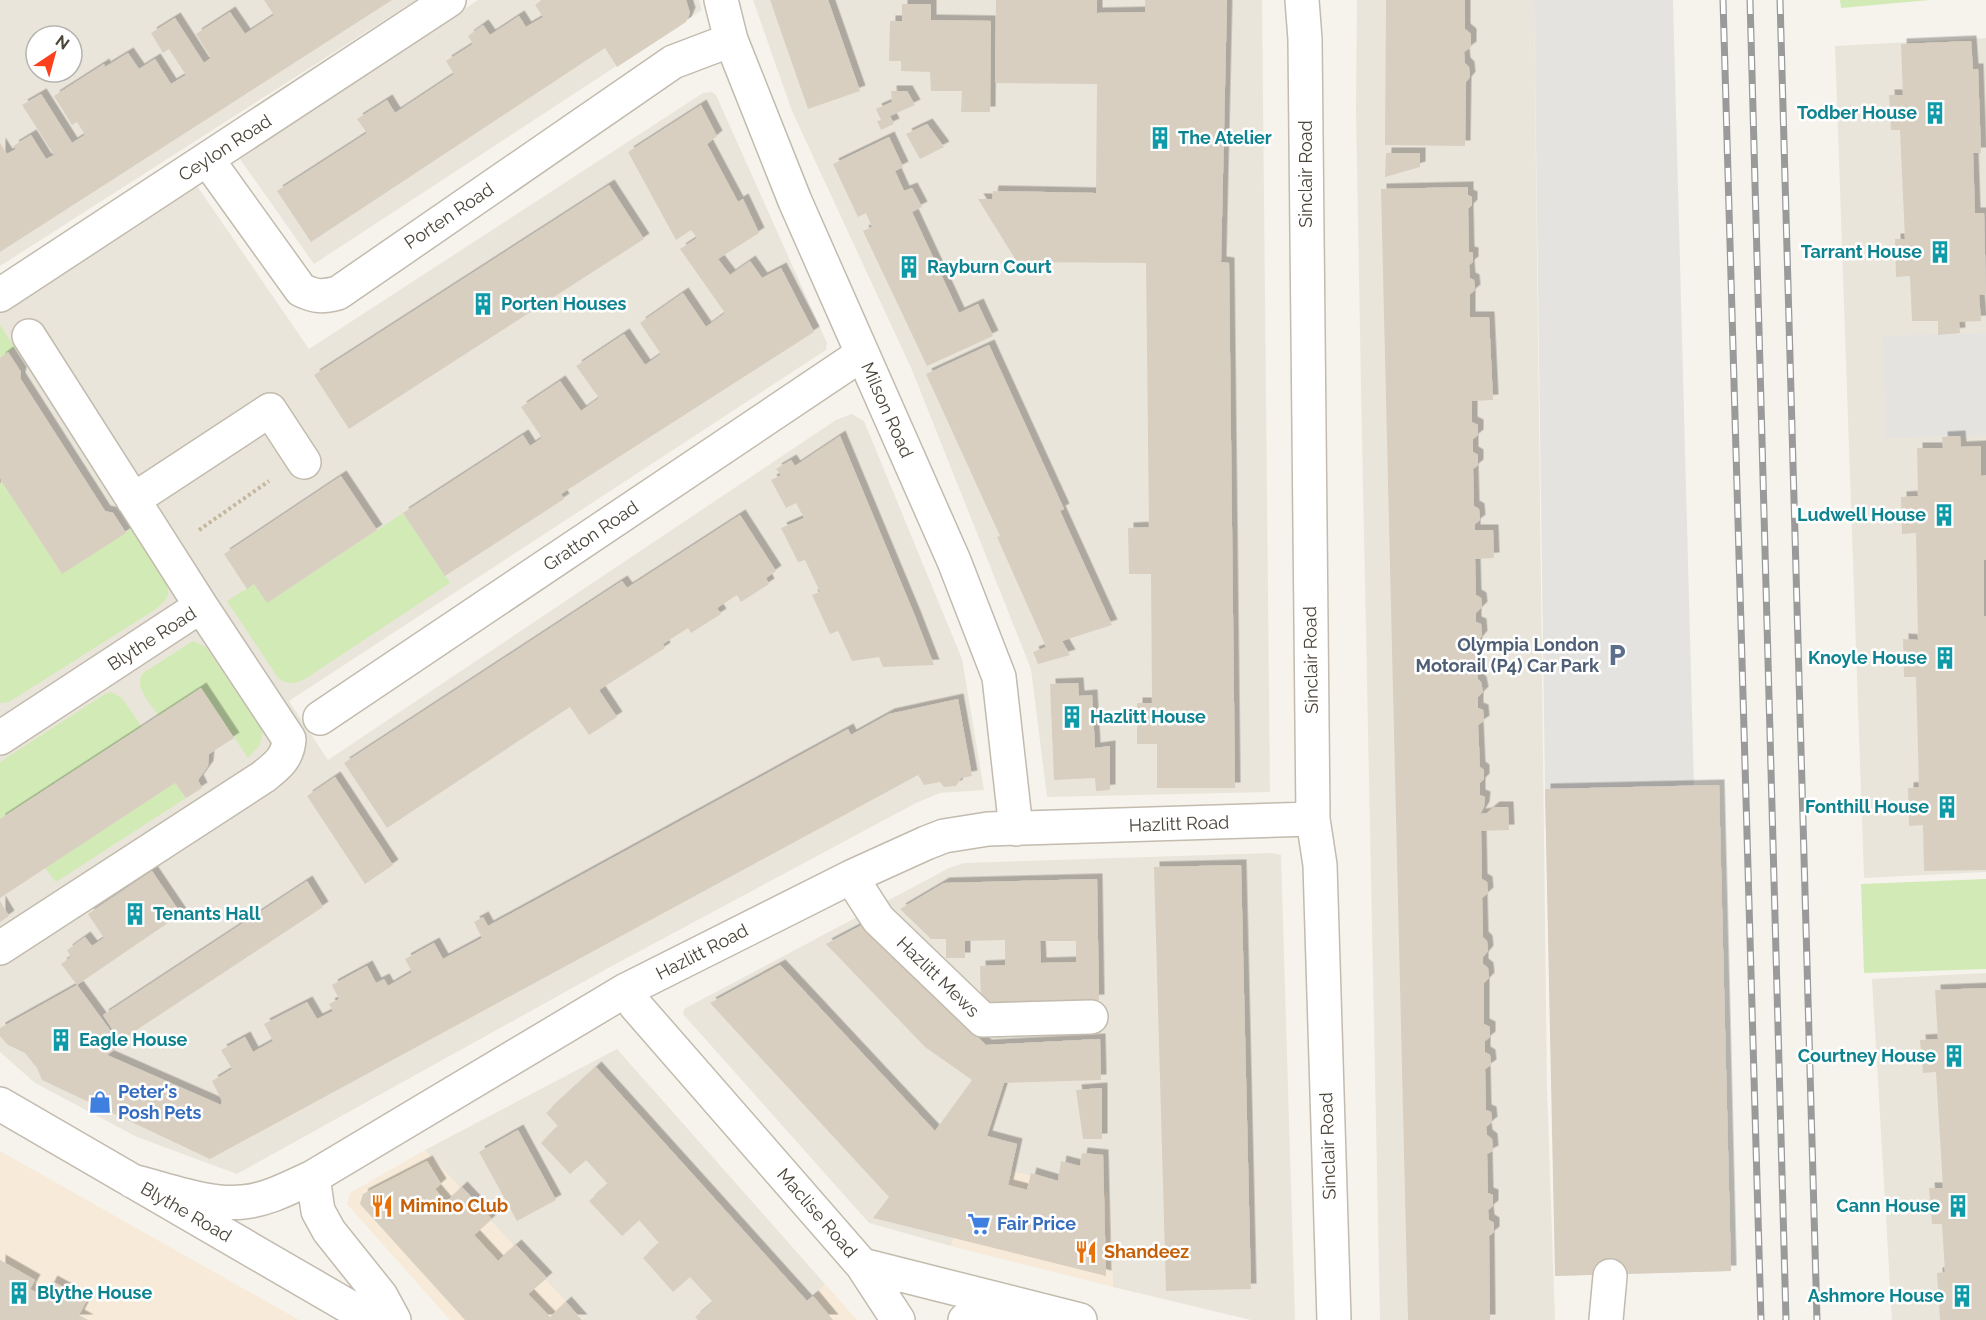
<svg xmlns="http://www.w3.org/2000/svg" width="1986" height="1320" font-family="Raleway,sans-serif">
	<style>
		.residential { fill: #eae5da; fill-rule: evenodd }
		.commercial { fill: #f7ead8 }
		.green { fill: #d2eab5 }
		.parking { fill: #e5e3e0 }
		.building { fill: #d8cfc1; fill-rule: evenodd; filter: url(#shadow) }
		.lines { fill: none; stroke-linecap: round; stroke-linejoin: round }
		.minor-casing { stroke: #c2bbae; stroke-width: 36 }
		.path { stroke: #c4b79f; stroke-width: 4; stroke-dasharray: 3 3; stroke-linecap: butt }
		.minor { stroke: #fff; stroke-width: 33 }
		.rail-casing { stroke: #9a9a9a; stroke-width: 7 }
		.rail { stroke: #fff; stroke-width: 4.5; stroke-dasharray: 14; stroke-linecap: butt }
		.labels { text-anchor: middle; stroke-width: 5; stroke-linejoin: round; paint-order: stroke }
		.culture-label { font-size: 18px; font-weight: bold; fill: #0d838f; stroke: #fff; text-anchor: end }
		.street-label { font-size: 18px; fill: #4b4439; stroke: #fff }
		.service-label { font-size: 18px; font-weight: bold; fill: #4e5e75; stroke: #fff; text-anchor: end }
		.shop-label { font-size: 18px; font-weight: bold; fill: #366cbe; stroke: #fff; text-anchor: start }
		.food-label { font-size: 18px; font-weight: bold; fill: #c56008; stroke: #fff; text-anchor: start }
	</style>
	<defs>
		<filter id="shadow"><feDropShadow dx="5.5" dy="-5.5" stdDeviation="0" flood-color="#0004"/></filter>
	</defs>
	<rect width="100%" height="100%" fill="#f6f3ec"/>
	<path class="residential" d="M0,0H416L0,266ZM36,36H72V72H36Z
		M478,0H699L702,10L314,264L240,159L248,150Z
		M753,0H1262L1270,792L1047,797L1031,669L912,370L792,111Z
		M1357,0H1534L1547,1088L1555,1320H1380L1361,387L1356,111Z
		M1986,38V872L1864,878L1835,46Z
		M712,92L716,95L827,343L826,350L289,701L328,760L836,420L852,414L864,421L962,659L984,790L940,793L916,803L612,966L237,1174L137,1137L35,1083L0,1052V311L195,183L309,349L703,93Z
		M1272,853L1281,855L1295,1320H1251L1113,1287L1108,1193L978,1164L951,1246L869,1223L683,1014L684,1009L949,868L964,863Z
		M1986,973V1320H1892L1872,979Z
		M617,1049L825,1284L795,1320H583L425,1150Z"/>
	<path class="commercial" d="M425,1150L583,1320H450L347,1204L350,1193Z
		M0,1151L299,1320H0Z
		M978,1164L1108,1192L1113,1287L951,1246Z
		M825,1284L857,1320H795Z"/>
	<path class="green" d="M1840,0H1930L1841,8Z
		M0,325L15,348L0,358Z
		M0,479L62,574L131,529C141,543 171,578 168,595C166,601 160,605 156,609L9,702L0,703Z
		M403,513L450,583L305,679C295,684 287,685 278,678L227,601L254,584L267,603Z
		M193,641L206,647L263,731L260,745L248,758L201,688L159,716C150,703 133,687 143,673Z
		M111,692L122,698L142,727L0,819V762L105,694Z
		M175,783L186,798L56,882L45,868Z
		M1986,879V969L1864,973L1861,884Z"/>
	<path class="parking" d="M1534,0H1673L1694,786L1719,785L1731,1271L1556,1276L1545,789Z
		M1986,333V435L1886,438L1883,336Z"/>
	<path class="building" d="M264,0H392L0,252V143L7,154L16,149L13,146L31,135L46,159L54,155L22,105L41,94L72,143L85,135L77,122L72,125L54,96L104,64L105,67L128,53L139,69L155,59L171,84L186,75L169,49L163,53L151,33L175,18L204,63L211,58L196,34L230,12L245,34L274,15Z
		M542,0H686L690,13L686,22L617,67L605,48L311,242L277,191L367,133L357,119L387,100L395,113L454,74L446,61L473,44L468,36L483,25L490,35L519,16L526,27L543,17L535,5Z
		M770,0H828L860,91L808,109Z
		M996,0H1097V13L1145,12V0H1227L1221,262L1229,263L1235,788H1157V744H1137V703H1152L1151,574H1129L1128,528L1149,527L1146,263L1017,262L978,199H992L993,191L1096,193L1097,84L995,83Z
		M1386,0H1465V29L1471,34V47L1464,52L1465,63L1469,67L1470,77L1466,82L1465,146L1385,145Z
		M902,4H931V20L991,21L990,112H961L962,91H931L930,72L901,71V61H889L890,21H902Z
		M1971,41L1973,69H1978L1981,153H1973L1975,213H1984L1986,294L1979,295L1981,321L1959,322L1960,333L1938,335V321H1912L1910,276L1896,277L1895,239H1905L1900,130H1891L1889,95H1903L1901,44Z
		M891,91H907L915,105L890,116L894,124L881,130L877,121L881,120L876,109L892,102Z
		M701,105L717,136L707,144L738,202L743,199L759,233L718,259L730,275L750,261L762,278L781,268L814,332L561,494L564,499L445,576L403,513L523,435L530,446L542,438L521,407L560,381L581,411L599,398L576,366L624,334L645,365L661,354L640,323L683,293L706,327L725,313L680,249L697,238L691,230L676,240L628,152Z
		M927,124L944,147L920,159L906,134Z
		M889,137L903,167L895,171L904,191L912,188L922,207L912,212L959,313L978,304L993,336L927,366L863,231L872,227L866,213L858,217L833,164Z
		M1386,153H1420V167L1385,177Z
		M609,185L644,239L349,429L314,375Z
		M1468,187V195L1472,197V205L1468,209L1469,252L1473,253V262L1469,265L1470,278L1474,280L1475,290L1470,294V317H1489L1493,400L1472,401V422L1478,425V435L1473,439V452L1478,455V465L1473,469L1474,506L1479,509L1480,520L1475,524V530H1493L1494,558L1475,559L1476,595L1481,598L1482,607L1476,613V622L1481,624L1482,636L1477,642L1478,679L1481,682L1483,692L1478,697V708L1483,710L1484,721L1478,725L1480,767L1484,770V779L1480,783V795L1485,797L1484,807L1480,814L1487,813L1494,807H1508L1509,830L1481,831L1482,879L1487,882L1488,893L1482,898L1483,937L1487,941L1488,951L1483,957V964L1488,968L1489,978L1484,983V1024L1490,1027V1037L1485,1041V1052L1490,1055L1491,1065L1485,1069L1486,1110L1491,1112L1492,1122L1486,1127L1487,1135L1492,1139L1493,1151L1487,1154L1488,1193L1493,1195V1206L1488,1210L1489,1220L1494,1223V1232L1489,1236L1490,1320H1408L1381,189Z
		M989,345L1064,509L1060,511L1112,625L1062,641L1070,655L1038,664L1033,652L1046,647L997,537L1000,536L926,374Z
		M8,352L21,372L20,378L105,511L113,513L126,533L62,574L0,479V358Z
		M840,436L915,616L934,665L883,667L879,657L852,661L838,631L830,634L812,595L820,592L805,560L798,562L781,528L804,518L796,503L786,508L771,480L781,475L776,469L791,460L795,466Z
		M1960,436L1961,447L1981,446V476L1986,475V560H1984V616H1986V870L1924,871L1923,825L1909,826L1908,788L1919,787L1916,677H1904L1903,639L1918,640L1916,533L1902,534L1901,497L1918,496L1917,448H1943L1942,437Z
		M341,476L377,530L267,603L254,584L247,589L224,554Z
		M740,515L776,571L766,578L769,584L741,602L737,595L717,608L721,614L691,633L688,628L663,644L665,648L599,690L617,717L589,735L570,707L387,828L344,763L622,581L627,588Z
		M1078,683L1079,696L1092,695L1095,748L1110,746V790L1096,791L1095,778L1054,780L1050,684Z
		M201,688L234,738L209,754L208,766L198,780L202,788L186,798L175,783L0,898V819Z
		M958,699L972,776L961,778L956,786L944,787L940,782L924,785L918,775L210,1159L42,1080L37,1068L25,1053L8,1045L0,1036V1028L77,985L121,1045L107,1055L221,1105L222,1101L212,1081L232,1069L221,1050L245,1037L253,1052L273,1041L264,1024L307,1002L317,1019L333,1011L329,1004L339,999L332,985L367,966L376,983L384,979L388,986L412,972L405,959L434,943L443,959L482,938L474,922L483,917L488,926L848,729L851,735L889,714Z
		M335,777L393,865L365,884L307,796Z
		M1719,785L1731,1271L1555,1276L1545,789Z
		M1241,865L1251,1289L1166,1291L1154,867Z
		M152,871L181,914L77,985L61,964L71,957L67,950L85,937L92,946L104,938L88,914Z
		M1097,879L1099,1000L981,1005L980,966L1005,965V940L965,941V958H946V939H931L900,909L944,883ZM1040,941H1076V962L1041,963Z
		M307,881L323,907L120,1041L103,1015Z
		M0,901L9,916L0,922Z
		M862,925L986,1045L1100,1039L1101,1080L1004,1083L987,1136L1017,1144L1008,1185L1027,1190L1031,1173L1058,1181L1061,1161L1080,1166L1082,1153L1103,1155L1106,1276L873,1218L889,1197L710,1003L780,965L935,1131L972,1080L925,1047L826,944Z
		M1986,988V1320H1940L1937,1273L1945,1272L1942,1224H1932L1929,1188H1943L1936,1072L1923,1073L1920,1040L1938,1039L1935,990Z
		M596,1067L807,1301L813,1296L833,1320H698L695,1317L713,1302L690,1277L673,1292L643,1258L659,1243L639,1220L622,1236L589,1201L608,1184L586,1160L570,1174L541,1143L558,1126L546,1113Z
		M1102,1088V1139H1083L1076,1090Z
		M518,1130L556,1200L517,1221L479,1152Z
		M427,1161L441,1184L435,1189L446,1202L462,1187L492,1219L474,1235L498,1261L516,1245L547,1278L528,1294L550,1317L566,1302L582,1320H465L360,1204L363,1194Z
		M0,1260L35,1280L30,1289L44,1297L52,1281L87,1300L79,1315L88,1320H0Z"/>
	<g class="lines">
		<g class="minor-casing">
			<path id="minor" d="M721,0L731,40L795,201L954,561L999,677L1016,829
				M1302,0L1305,39L1313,819L1320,865L1334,1320
				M207,159L301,290C316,297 322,297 338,293L673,62L731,40
				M0,295L449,0
				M29,336L201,606
				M133,500L270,410L304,462
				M320,718L862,354
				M0,738L201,606L289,739C288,758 277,766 263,777L0,948
				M851,877L878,919L983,1020L1091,1017
				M626,990L636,1006L862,1265L898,1320
				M0,1104L372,1320
				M313,1177L318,1211L329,1231L381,1296L394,1320
				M132,1181C166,1189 209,1206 243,1202C267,1200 291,1187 313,1177L626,990L851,877L926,843L944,836L988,829L1313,819
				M862,1265L1080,1320
				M965,1320L974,1314L1012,1306
				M1606,1320L1610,1276"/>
		</g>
		<path class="path" d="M0,481H1
			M199,530L269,481"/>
		<use href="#minor" class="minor"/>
		<g class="rail-casing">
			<path id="rail" d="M1723,0L1761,1320
				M1750,0L1786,1320
				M1780,0L1817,1320"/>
		</g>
		<use href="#rail" class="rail"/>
	</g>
	<defs>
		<g id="building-bare" transform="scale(1.8)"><path d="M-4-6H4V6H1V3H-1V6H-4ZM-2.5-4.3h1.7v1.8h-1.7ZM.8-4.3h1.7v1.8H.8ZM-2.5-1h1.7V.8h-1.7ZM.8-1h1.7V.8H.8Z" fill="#0f9aa8" stroke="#fff" stroke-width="2.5" paint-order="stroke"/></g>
		<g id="parking-bare" transform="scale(1.8)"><path d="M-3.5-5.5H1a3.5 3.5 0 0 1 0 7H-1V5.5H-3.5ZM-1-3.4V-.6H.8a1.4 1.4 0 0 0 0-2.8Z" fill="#5c6f8a" stroke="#fff" stroke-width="2.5" paint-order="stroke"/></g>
		<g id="shop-bare" transform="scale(1.8)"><path d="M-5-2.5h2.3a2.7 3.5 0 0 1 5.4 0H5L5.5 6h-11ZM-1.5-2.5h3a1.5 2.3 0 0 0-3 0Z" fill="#3f7fe0" stroke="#fff" stroke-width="2.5" paint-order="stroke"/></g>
		<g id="restaurant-bare" transform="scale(1.8)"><path d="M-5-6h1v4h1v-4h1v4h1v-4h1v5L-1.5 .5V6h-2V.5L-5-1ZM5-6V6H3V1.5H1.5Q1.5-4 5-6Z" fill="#e8710a" stroke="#fff" stroke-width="2.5" paint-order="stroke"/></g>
		<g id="supermarket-bare" transform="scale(1.8)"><path d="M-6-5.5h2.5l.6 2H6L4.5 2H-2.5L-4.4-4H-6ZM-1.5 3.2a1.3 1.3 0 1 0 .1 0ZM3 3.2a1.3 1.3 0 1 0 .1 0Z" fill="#3f7fe0" stroke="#fff" stroke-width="2.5" paint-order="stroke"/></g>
	</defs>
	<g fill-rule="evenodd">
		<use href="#building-bare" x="1935" y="113"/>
		<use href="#building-bare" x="1160" y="138"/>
		<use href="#building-bare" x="1940" y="252"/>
		<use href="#building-bare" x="909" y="267"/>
		<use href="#building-bare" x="483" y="304"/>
		<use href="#building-bare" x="1944" y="515"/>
		<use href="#parking-bare" x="1617" y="655"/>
		<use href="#building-bare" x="1945" y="658"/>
		<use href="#building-bare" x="1072" y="717"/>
		<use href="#building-bare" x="1947" y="807"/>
		<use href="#building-bare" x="135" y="914"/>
		<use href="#building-bare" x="61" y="1040"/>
		<use href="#building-bare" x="1954" y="1056"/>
		<use href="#shop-bare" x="100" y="1102"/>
		<use href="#restaurant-bare" x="382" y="1206"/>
		<use href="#building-bare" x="1958" y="1206"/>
		<use href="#supermarket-bare" x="979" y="1224"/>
		<use href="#restaurant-bare" x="1086" y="1252"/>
		<use href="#building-bare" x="19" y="1293"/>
		<use href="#building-bare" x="1962" y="1296"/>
	</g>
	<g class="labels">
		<g class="culture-label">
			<text x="1917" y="119">Todber House</text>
			<text x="1178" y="144" text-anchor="start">The Atelier</text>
			<text x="1922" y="258">Tarrant House</text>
			<text x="927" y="273" text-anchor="start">Rayburn Court</text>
			<text x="501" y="310" text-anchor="start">Porten Houses</text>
			<text x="1926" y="521">Ludwell House</text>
			<text x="1927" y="664">Knoyle House</text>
			<text x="1090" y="723" text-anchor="start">Hazlitt House</text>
			<text x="1929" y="813">Fonthill House</text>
			<text x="153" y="920" text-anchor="start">Tenants Hall</text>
			<text x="79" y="1046" text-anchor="start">Eagle House</text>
			<text x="1936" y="1062">Courtney House</text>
			<text x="1940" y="1212">Cann House</text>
			<text x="37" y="1299" text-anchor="start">Blythe House</text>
			<text x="1944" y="1302">Ashmore House</text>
		</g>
		<g class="street-label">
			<text transform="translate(225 148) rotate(-33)" y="6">Ceylon Road</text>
			<text transform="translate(1306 174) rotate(-90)" y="6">Sinclair Road</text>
			<text transform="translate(449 216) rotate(-34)" y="6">Porten Road</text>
			<text transform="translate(887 410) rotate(66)" y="6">Milson Road</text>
			<text transform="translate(591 536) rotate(-34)" y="6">Gratton Road</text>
			<text transform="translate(152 639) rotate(-33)" y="6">Blythe Road</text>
			<text transform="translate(1311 660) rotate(-91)" y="6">Sinclair Road</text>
			<text transform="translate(1179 824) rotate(-2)" y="6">Hazlitt Road</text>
			<text transform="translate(702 952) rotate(-27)" y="6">Hazlitt Road</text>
			<text transform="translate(938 977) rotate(44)" y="6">Hazlitt Mews</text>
			<text transform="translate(1328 1146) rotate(-92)" y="6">Sinclair Road</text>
			<text transform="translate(186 1212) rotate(30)" y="6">Blythe Road</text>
			<text transform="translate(817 1213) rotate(49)" y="6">Maclise Road</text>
		</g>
		<g class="service-label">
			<text x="1599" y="651">Olympia London<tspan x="1599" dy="21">Motorail (P4) Car Park</tspan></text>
		</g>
		<g class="shop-label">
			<text x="118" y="1098">Peter's<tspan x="118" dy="21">Posh Pets</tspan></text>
			<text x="997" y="1230">Fair Price</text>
		</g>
		<g class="food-label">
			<text x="400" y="1212">Mimino Club</text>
			<text x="1104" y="1258">Shandeez</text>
		</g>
	</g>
	<g transform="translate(54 54) rotate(36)"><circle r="28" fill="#ffffff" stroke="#b7b4b0" stroke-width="1.5"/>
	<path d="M0-4.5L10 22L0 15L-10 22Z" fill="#fc3f1d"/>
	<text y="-9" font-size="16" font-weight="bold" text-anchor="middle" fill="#4b4439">N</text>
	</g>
</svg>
